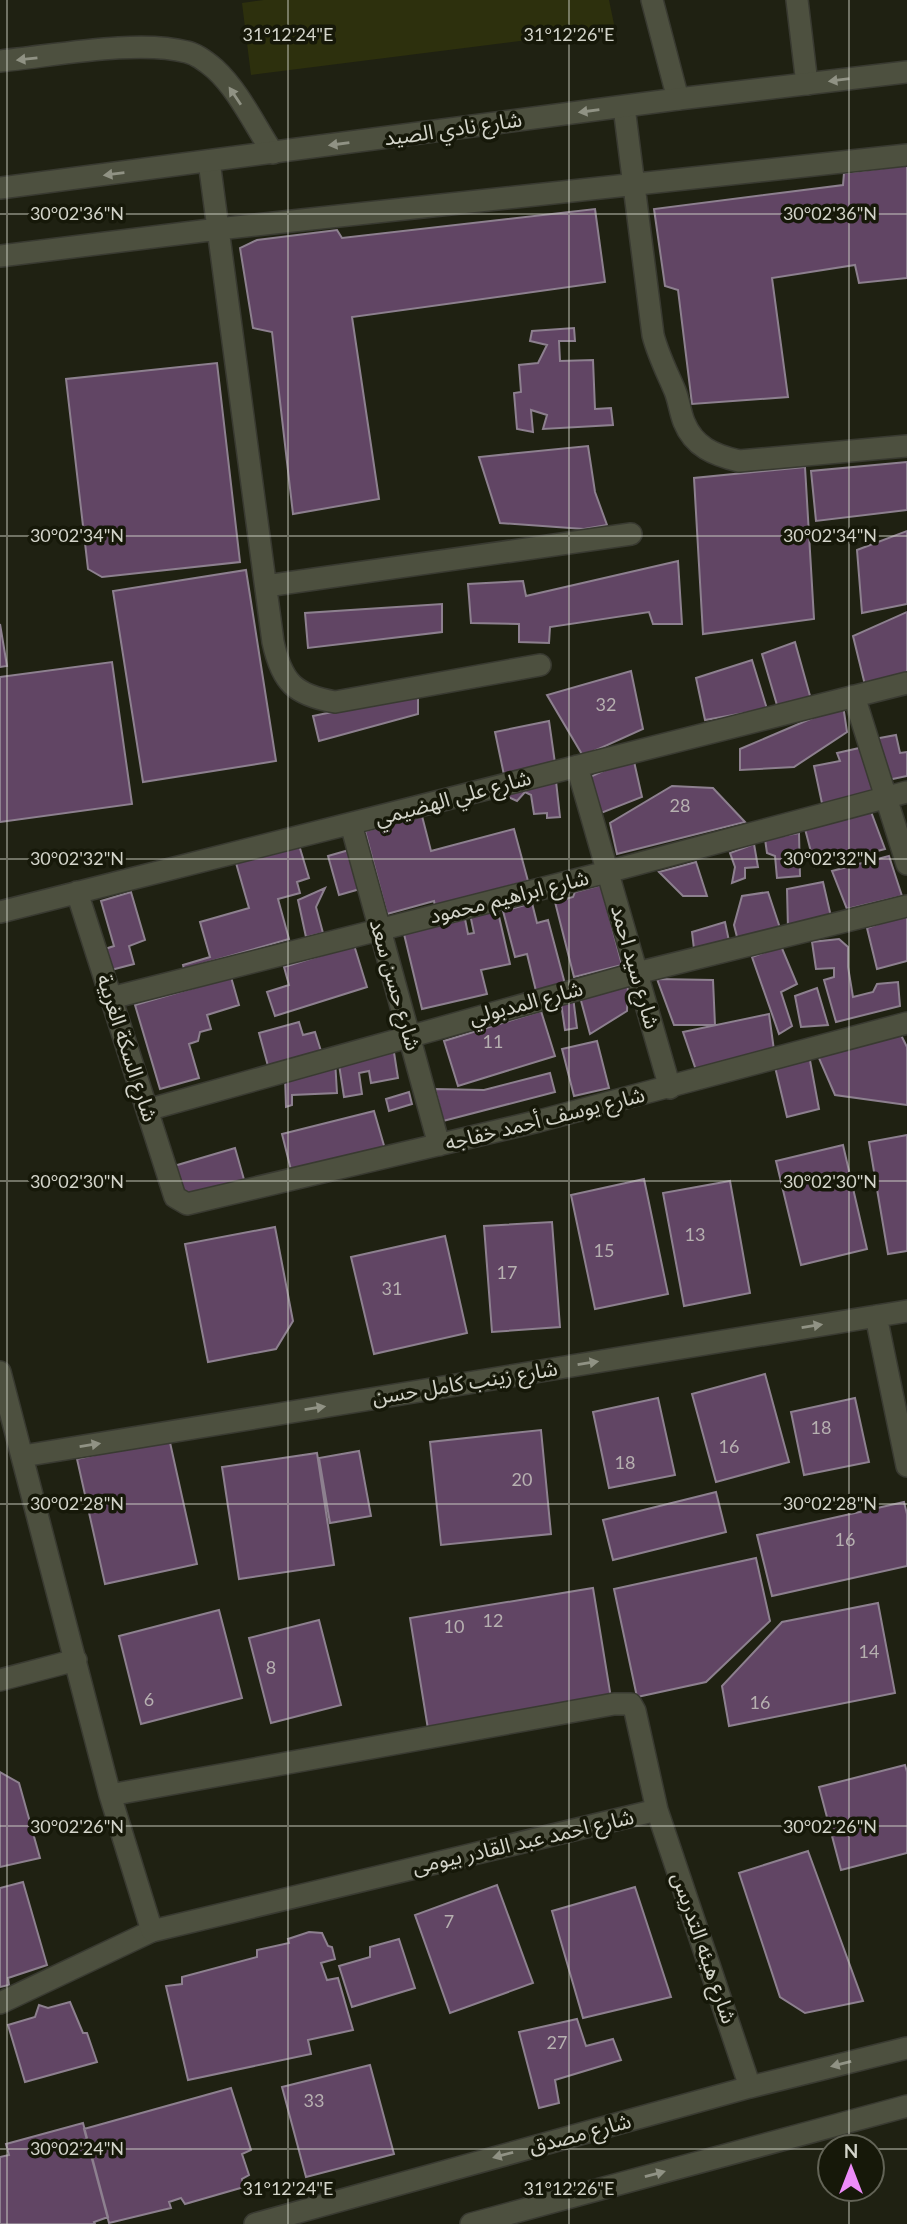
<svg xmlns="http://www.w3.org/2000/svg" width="907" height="2224" font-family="Lato,'Noto Sans Arabic',sans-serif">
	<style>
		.green { fill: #2d300d }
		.building { fill: #614564; stroke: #8d808f; stroke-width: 2 }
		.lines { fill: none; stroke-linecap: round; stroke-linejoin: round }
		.lane-casing { stroke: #393a31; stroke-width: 24 }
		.street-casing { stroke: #393a31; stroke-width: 24 }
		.lane { stroke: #4d503f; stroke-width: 21 }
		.street { stroke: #4d503f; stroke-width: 21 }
		.oneway { fill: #909284 }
		.ticks { fill: none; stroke: #d3d4ca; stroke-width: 2; stroke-opacity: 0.45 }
		.labels { text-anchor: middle; stroke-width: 7; stroke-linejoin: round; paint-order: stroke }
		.number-label { font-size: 18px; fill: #b6b0b0 }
		.street-label { font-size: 21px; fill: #d3d4ca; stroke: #161809 }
		.ticks-label { font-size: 18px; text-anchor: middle; fill: #d3d4ca; stroke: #161809; stroke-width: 7; stroke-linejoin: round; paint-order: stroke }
	</style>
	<rect width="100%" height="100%" fill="#1f2112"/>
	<path class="green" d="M264,0H609L615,29L251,75L242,3Z"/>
	<path class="building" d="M907,165V278L859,283L855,265L772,278L788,397L692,404L678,290L665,286L654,209L843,185L844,173Z
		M595,209L605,282L352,317L379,499L293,514L272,332L253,328L240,248L257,240L337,230L342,238Z
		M574,328L575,341H559L560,361L593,360L595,409L611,408L613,425L543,429L547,415L531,410L533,432L517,429L514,393L521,392L519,365L538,363L547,345L530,341L532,331Z
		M217,363L240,562L102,577L88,569L66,379Z
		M588,446L595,492L607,525L584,529L500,523L479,457Z
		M907,462V510L816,521L811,471Z
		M805,467L814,619L703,634L694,478Z
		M907,531V604L862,613L857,550Z
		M678,561L682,624H653L649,612L550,627L549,643L519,642V624L471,623L468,584L523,581L526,596Z
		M246,570L276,761L143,782L113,591Z
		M442,604V632L308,648L305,613Z
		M907,612V674L865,685L853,636Z
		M0,624L7,666L0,667Z
		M795,642L812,703L779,712L762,654Z
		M752,660L767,709L705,720L696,678Z
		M112,662L132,804L0,822V677Z
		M631,671L643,729L583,756L547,695Z
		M418,694V714L319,741L313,716Z
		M843,705L847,732L794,767L740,770V749Z
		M549,721L555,763L504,775L495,732Z
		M896,735L900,753L907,752V776L883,781L874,739Z
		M868,746L878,791L823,808L814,766L840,761L837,753Z
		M633,757L642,797L601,813L590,777Z
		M556,781L560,817L547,818V813L534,814L531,795L525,792L517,801L506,796L507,788Z
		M672,786L713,788L745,822L617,854L610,823Z
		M870,809L885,849L815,867L805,829Z
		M422,816L431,851L514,829L528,881L435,906L434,901L387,914L365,831Z
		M799,833L800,876L777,878L775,856L767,853L765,839Z
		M754,844L758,867L745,868V878L732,883L735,867L730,853Z
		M299,845L309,878L297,882L300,893L278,899L289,939L184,969L183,965L210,957L200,922L249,908L236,863Z
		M349,850L360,889L339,895L328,856Z
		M889,856L902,896L847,909L832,871Z
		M696,862L707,896H683L659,872Z
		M823,882L832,921L788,929L787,889Z
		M601,885L622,965L574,977L555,902L573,897L575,892Z
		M325,888L316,907L323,933L306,937L298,900Z
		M131,892L145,940L129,946L134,964L111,970L105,949L114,946L101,901Z
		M768,892L781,931L738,941L734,925L742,896Z
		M532,903L537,923L548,920L565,984L536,991L527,954L515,957L503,911Z
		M497,908L510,964L481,970L487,994L422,1009L404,934L465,919L468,934L474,933L470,914Z
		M907,913V961L877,969L867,928Z
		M725,922L729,941L694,949L692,932Z
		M839,939L848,947V967L853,997L873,992L877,984L898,982L900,1006L836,1022L824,980L834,977V968L816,969L812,942Z
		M354,945L367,987L275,1016L267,992L289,985L284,967Z
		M781,946L797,984L781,992L792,1026L779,1034L752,957Z
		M231,977L239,1005L207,1015L211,1029L200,1032L198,1041L189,1044L199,1078L160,1089L135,1005Z
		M657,979L713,980L715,1025H674Z
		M628,984L627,1011L590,1034L580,997Z
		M817,988L828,1025L801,1027L795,996Z
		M573,997L577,1028L565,1030L561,1003Z
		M541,1011L555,1056L458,1086L444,1041Z
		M769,1014L774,1050L697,1073L683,1032Z
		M299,1022L303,1035L315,1032L321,1051L268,1066L259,1033Z
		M899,1031L907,1047V1105L835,1095L818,1056Z
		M597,1041L609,1088L574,1096L562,1049Z
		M393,1046L398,1078L371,1083L369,1071L359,1073L362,1094L344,1097L338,1058Z
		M809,1055L819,1109L787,1117L775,1067Z
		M335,1060L337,1093L292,1095V1105L286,1107L285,1076Z
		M550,1073L555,1092L443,1121L435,1089L484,1090Z
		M409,1092L412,1104L389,1111L386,1099Z
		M374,1111L385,1149L292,1174L282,1134Z
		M907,1135V1251L888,1254L869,1142Z
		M843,1145L867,1249L801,1265L776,1161Z
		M235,1148L245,1183L184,1200L174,1166Z
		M644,1179L668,1294L595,1309L571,1195Z
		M730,1181L750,1293L684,1306L663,1193Z
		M552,1222L560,1327L492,1332L484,1226Z
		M275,1227L293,1321L276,1349L208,1362L185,1244Z
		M445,1236L467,1333L374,1354L351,1257Z
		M765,1374L789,1462L716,1482L692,1394Z
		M658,1398L675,1475L609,1488L593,1412Z
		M855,1398L869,1462L804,1475L791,1412Z
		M541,1430L551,1534L441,1545L430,1442Z
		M169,1438L197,1564L105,1584L77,1459Z
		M359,1451L371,1516L330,1523L319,1458Z
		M317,1453L334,1565L239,1579L222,1467Z
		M716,1492L726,1532L613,1560L603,1520Z
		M904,1502L907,1514V1566L772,1596L757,1535Z
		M756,1558L770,1621L706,1682L637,1697L614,1589Z
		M593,1588L611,1698L428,1729L410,1618Z
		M878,1603L895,1693L729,1726L722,1686L782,1622Z
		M219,1610L242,1698L141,1724L119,1636Z
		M319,1620L341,1705L271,1723L249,1638Z
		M905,1765L907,1772V1853L841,1870L819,1787Z
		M0,1772L19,1783L40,1858L0,1867Z
		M808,1851L863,2001L805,2013L780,1997L739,1873Z
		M23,1882L47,1965L8,1978L9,1985L0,1987V1888Z
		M497,1885L533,1983L450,2013L415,1915Z
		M635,1887L671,1997L583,2018L552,1911Z
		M309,1932L322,1933L328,1946L332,1947L335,1959L321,1963L327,1980L338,1978L353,2030L308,2040L311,2054L188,2080L166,1986L182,1984V1977L257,1957V1950L289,1943L288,1939Z
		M399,1939L415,1988L352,2007L339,1966L370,1957V1947Z
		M70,2002L83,2033H87L97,2062L25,2082L8,2025L35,2017L39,2005L48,2008Z
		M577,2019L586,2046L613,2039L621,2060L555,2080L559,2103L539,2108L519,2032Z
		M370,2065L394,2154L306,2177L282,2087Z
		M231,2088L251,2150L242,2154L249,2175L242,2179L244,2187L185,2204L181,2198L169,2202L171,2208L109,2223L84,2129Z
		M83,2123L108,2217L94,2222L95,2224H0V2157L9,2155L6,2144Z"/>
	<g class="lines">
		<g class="lane-casing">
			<path id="lane" d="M652,0L678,99
				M797,0L807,84
				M0,61C53,56 137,39 187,52C196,54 208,63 215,69C239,91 255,126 273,153
				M624,107L653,335C658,355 667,372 675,391C679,401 680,412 684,422C694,447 714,455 739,461L907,446
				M209,161L273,642C282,683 295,695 335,702L540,665
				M0,256L218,229L907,155
				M266,586L631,534
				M0,2003L152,1931"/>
		</g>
		<g class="street-casing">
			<path id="street" d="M0,188L678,99L907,72
				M854,696L907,864
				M577,766L670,1088
				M351,824L439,1145
				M77,892L175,1197L187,1204L539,1121L907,1023
				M0,912L907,683
				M111,998L607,872L907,792
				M147,1110L637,973L907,906
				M876,1316L907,1466
				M0,1372L110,1795L152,1931L657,1810
				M23,1456L907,1311
				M0,1680L76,1660
				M110,1795L614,1704H631L635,1711L657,1810L750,2087
				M255,2224L750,2087L907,2048
				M471,2224L907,2106"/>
		</g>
		<use href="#lane" class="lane"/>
		<use href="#street" class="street"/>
	</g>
	<defs><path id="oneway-solid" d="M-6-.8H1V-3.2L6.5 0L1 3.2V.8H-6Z" transform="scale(1.75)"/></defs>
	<g class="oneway">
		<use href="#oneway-solid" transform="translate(27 59) rotate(174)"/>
		<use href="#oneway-solid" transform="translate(839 80) rotate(173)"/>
		<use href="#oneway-solid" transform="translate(235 96) rotate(-124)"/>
		<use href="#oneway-solid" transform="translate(589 111) rotate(172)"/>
		<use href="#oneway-solid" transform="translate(339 144) rotate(172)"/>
		<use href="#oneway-solid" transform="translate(114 174) rotate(173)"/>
		<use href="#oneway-solid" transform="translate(812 1326) rotate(-9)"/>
		<use href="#oneway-solid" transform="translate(588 1363) rotate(-9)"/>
		<use href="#oneway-solid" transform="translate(315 1408) rotate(-9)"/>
		<use href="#oneway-solid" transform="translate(90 1445) rotate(-9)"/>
		<use href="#oneway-solid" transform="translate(841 2064) rotate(166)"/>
		<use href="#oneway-solid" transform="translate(503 2155) rotate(165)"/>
		<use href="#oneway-solid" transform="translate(655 2174) rotate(-15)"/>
	</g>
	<path class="ticks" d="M7,0V2224M288,0V2224M569,0V2224M849,0V2147M0,214H907M0,536H907M0,859H907M0,1181H907M0,1504H907M0,1826H907M0,2149H830M872,2149H907M849,2189V2224"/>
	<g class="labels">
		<g class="number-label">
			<text x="606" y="711">32</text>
			<text x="680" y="812">28</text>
			<text x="493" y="1048">11</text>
			<text x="695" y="1241">13</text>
			<text x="604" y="1257">15</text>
			<text x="507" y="1279">17</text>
			<text x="392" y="1295">31</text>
			<text x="821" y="1434">18</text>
			<text x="729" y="1453">16</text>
			<text x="625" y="1469">18</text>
			<text x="522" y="1486">20</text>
			<text x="845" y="1546">16</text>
			<text x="493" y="1627">12</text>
			<text x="454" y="1633">10</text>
			<text x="869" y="1658">14</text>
			<text x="271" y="1674">8</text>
			<text x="149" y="1706">6</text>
			<text x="760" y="1709">16</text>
			<text x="449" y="1928">7</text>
			<text x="557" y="2049">27</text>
			<text x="314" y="2107">33</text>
		</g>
		<g class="street-label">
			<text transform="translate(453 129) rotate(-8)" y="7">شارع نادي الصيد</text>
			<text transform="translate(453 798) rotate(-15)" y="7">شارع علي الهضيمي</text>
			<text transform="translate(509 897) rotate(-14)" y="7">شارع ابراهيم محمود</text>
			<text transform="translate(635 967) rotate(74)" y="7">شارع سيد احمد</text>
			<text transform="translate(395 985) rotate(74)" y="7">شارع حسن سعد</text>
			<text transform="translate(526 1003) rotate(-15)" y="7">شارع المدبولي</text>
			<text transform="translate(127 1048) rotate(72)" y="7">شارع السكة الغربية</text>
			<text transform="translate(545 1119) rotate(-14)" y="7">شارع يوسف أحمد خفاجه</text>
			<text transform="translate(465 1383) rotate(-9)" y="7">شارع زينب كامل حسن</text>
			<text transform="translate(523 1842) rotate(-13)" y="7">شارع احمد عبد القادر بيومى</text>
			<text transform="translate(704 1948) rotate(71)" y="7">شارع هيئه التدريس</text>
			<text transform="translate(580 2134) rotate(-15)" y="7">شارع مصدق</text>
		</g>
	</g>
	<g class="ticks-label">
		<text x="288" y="41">31°12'24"E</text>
		<text x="569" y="41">31°12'26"E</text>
		<text x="77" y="220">30°02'36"N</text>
		<text x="830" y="220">30°02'36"N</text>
		<text x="77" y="542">30°02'34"N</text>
		<text x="830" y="542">30°02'34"N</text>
		<text x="77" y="865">30°02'32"N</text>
		<text x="830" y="865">30°02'32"N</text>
		<text x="77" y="1188">30°02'30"N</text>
		<text x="830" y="1188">30°02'30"N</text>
		<text x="77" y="1510">30°02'28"N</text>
		<text x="830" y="1510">30°02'28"N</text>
		<text x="77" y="1833">30°02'26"N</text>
		<text x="830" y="1833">30°02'26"N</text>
		<text x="77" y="2155">30°02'24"N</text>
		<text x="288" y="2195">31°12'24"E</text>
		<text x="569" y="2195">31°12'26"E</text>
	</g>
	<g transform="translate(851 2168)"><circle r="33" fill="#161809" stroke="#626356" stroke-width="2"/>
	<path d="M0-5L12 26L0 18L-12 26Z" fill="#ed8cf9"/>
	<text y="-10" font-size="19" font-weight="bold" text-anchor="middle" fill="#d3d4ca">N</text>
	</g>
</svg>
